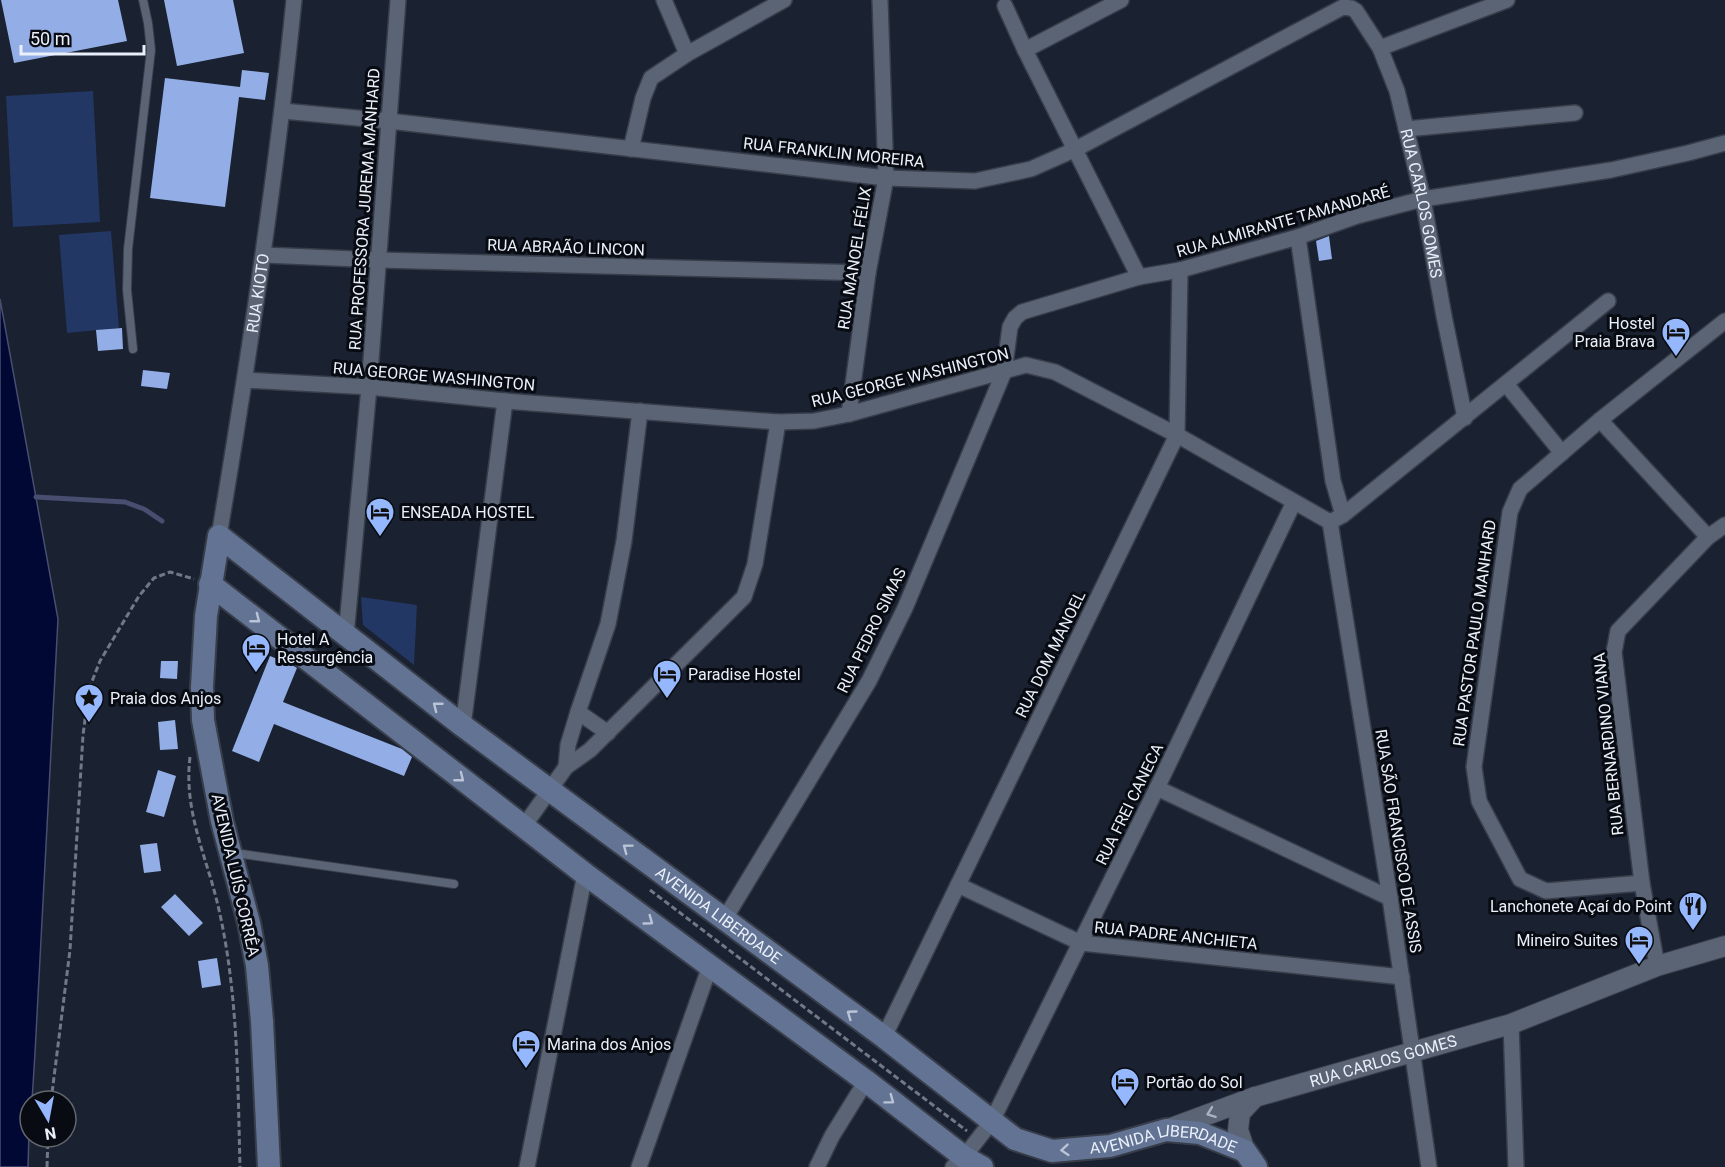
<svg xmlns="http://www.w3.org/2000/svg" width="1725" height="1167" font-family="Roboto,sans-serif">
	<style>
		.green { fill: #233764 }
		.water { fill: #010834; stroke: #474e6f; stroke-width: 1.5 }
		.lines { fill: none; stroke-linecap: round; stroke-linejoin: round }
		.stream { stroke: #474e6f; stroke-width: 5 }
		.building { fill: #93aee7 }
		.service-casing { stroke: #373d49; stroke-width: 10 }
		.minor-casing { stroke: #373d49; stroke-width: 18 }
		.tertiary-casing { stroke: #373d49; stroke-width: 22 }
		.secondary-casing { stroke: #373d49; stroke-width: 26 }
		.path { stroke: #727986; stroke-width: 3; stroke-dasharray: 6 3; stroke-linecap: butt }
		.service { stroke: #5b6475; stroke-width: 8 }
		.minor { stroke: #5b6475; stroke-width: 15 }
		.tertiary { stroke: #5b6475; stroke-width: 20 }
		.secondary { stroke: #627394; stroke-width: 22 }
		.oneway { stroke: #bac4d6 }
		.oneway2 { stroke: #aab1be }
		.labels { text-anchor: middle; stroke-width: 6; stroke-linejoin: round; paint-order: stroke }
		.street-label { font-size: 16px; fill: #eaf0fa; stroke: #080b11 }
		.poi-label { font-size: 16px; fill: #eaf0fa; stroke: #080b11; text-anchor: start }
	</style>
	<rect width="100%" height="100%" fill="#1a2130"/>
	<path class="green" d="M93,91L100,222L13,227L6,96Z
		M111,231L119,328L67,333L59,235Z
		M361,597L417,605L414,665L363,625Z"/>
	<path class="water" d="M0,299L58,619L35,1053L32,1101H30L28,1167H0Z"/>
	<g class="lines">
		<path class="stream" d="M36,497L125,502L144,509L162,521"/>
	</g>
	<path class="building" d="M1,0H118L127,41L14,63Z
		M164,0H233L244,53L177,66Z
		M242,70L269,73L265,100L239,97L225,207L150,198L165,78L240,87Z
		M1329,236L1332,259L1319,261L1316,241Z
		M122,328L123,349L98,351L96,330Z
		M143,370L170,373L167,389L141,386Z
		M270,656L292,665L297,668L283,702L402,749L412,757L404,776L274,724L259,762L232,751Z
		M161,661H178L177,679L160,678Z
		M175,720L178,749L160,750L158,722Z
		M158,770L176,776L164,817L146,812Z
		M157,843L161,871L144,873L140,845Z
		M175,894L203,923L189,936L161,907Z
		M217,958L221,985L202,988L198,961Z"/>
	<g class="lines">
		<g class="service-casing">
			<path id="service" d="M133,349L127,290L128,249L151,50L148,23L143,0
				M235,853L454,884"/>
		</g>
		<g class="minor-casing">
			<g id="minor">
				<path d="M664,0L687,54"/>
				<path d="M1005,6L1025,50L1139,277"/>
				<path d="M1380,48L1507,0"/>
				<path d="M1025,50L1121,0"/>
				<path id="s1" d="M283,111L389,121L886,178L975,181L1031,169L1074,150L1343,7L1351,8L1356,11L1380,48L1397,91L1423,199L1444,316L1465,418"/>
				<path d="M1406,129L1575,113"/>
				<path d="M631,149L643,98L651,78L687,54L784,0"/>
				<path d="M1298,237L1333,481L1343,515"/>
				<path d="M264,255L379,260L868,273"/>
				<path d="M245,380L369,387L505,401L778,422L814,421L849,414L1026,365L1055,372L1177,435L1330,522"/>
				<path d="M1506,384L1562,453"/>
				<path d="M849,414L868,273L886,178L880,0"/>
				<path d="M1600,420L1708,537"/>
				<path d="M1330,522L1390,898L1429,1167"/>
				<path d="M1330,522L1343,515L1608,301"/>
				<path id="s2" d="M219,536C249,358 276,180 294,0"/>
				<path d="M346,636L369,387L398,0"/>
				<path d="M578,712L608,733"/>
				<path d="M463,726L505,401"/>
				<path d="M566,767L568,745L578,712L608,624L624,541L640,411"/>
				<path d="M1157,788L1390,898"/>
				<path d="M524,826L566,767L590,750L744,597L755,564L778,422"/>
				<path d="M1642,883L1546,891L1520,879L1479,801L1474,767L1510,512L1520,489L1600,420L1725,321"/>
				<path d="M958,885L1081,943L1402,977"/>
				<path d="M724,920L869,681L905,608L1004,372L1010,327L1015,318L1022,312L1139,277L1180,270L1298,237L1357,216L1423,199L1611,170L1688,153L1725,143"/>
				<path d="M1657,966L1642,883L1614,652L1618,631L1708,537L1725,525"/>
				<path d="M1511,1024L1516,1167"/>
				<path d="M884,1037L1177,435L1180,270"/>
				<path d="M527,1167L585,874"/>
				<path d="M639,1167L710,966"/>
				<path d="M817,1167L832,1136L866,1081"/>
				<path d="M953,1167L964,1157L992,1121L1157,788L1294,502"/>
			</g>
		</g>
		<g class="tertiary-casing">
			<g id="tertiary">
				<path id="s3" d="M1166,1130L1255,1097L1511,1024L1657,966L1725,946"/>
				<path d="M1245,1151L1238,1130L1240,1113L1255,1097"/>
			</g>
		</g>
		<g class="secondary-casing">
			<g id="secondary">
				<path d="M210,584L585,874L866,1081L964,1157L982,1167"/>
				<path id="s4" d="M269,1167L262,1021L257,966L249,923L222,821L203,720L202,687L206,616L219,536L463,726L884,1037L1015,1139L1052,1151L1110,1146L1166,1130L1200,1133L1245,1151L1256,1167"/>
			</g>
		</g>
		<path class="path" d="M190,757C185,798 197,834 209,873C216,895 221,917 225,940C238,1015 238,1091 240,1167
			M650,890L967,1131
			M51,1101L70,950L83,735L89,689L100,661L139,596L154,578L170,572L194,579
			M47,1167L48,1137"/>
		<use href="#service" class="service"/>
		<use href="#minor" class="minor"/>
		<use href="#tertiary" class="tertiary"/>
		<use href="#secondary" class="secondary"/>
	</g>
	<defs><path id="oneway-chevron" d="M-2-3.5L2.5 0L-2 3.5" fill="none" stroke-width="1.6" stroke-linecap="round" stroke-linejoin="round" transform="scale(1.5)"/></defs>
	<g class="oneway">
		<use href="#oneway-chevron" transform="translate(256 619) rotate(38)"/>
		<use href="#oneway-chevron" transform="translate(437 706) rotate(-142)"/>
		<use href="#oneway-chevron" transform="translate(460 778) rotate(38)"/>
		<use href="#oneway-chevron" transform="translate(627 848) rotate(-143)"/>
		<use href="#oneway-chevron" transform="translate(649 921) rotate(36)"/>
		<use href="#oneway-chevron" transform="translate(851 1014) rotate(-144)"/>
		<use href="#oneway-chevron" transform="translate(890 1100) rotate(37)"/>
		<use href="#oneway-chevron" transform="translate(1065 1150) rotate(175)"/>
	</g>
	<use class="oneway2" href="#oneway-chevron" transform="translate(1211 1113) rotate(160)"/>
	<defs>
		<g id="hotel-pin" transform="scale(1.5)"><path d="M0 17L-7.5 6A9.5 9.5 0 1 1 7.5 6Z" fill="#95b7fd" stroke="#080b11"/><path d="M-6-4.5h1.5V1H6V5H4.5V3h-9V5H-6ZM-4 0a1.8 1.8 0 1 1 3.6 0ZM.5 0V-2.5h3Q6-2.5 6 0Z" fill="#111"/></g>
		<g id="sight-pin" transform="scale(1.5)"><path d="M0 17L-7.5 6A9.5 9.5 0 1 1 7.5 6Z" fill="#95b7fd" stroke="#080b11"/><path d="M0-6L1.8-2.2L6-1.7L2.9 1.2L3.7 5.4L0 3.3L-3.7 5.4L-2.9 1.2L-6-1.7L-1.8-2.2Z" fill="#111"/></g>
		<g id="restaurant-pin" transform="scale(1.5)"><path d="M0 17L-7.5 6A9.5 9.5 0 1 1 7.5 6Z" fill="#95b7fd" stroke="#080b11"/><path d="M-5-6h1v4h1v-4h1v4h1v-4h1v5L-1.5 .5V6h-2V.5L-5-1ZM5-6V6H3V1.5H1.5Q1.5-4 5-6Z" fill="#111"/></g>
	</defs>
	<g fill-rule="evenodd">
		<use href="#hotel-pin" x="1676" y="332"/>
		<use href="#hotel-pin" x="380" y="512"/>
		<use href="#hotel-pin" x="256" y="648"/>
		<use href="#hotel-pin" x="667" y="674"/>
		<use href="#sight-pin" x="89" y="698"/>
		<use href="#restaurant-pin" x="1693" y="906"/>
		<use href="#hotel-pin" x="1639" y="940"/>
		<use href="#hotel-pin" x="526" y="1044"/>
		<use href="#hotel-pin" x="1125" y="1082"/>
	</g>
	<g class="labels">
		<g class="street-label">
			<text transform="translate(834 152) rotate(6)" y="6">RUA FRANKLIN MOREIRA</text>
			<text dy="6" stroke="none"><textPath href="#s1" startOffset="1324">RUA CARLOS GOMES</textPath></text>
			<text transform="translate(364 209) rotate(-86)" y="6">RUA PROFESSORA JUREMA MANHARD</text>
			<text transform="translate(1283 221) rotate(-16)" y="6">RUA ALMIRANTE TAMANDARÉ</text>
			<text transform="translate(566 247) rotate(2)" y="6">RUA ABRAÃO LINCON</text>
			<text transform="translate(854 258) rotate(-81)" y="6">RUA MANOEL FÉLIX</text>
			<text dy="6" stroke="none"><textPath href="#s2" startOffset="246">RUA KIOTO</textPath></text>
			<text transform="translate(434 376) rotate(5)" y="6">RUA GEORGE WASHINGTON</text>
			<text transform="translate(910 377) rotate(-14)" y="6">RUA GEORGE WASHINGTON</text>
			<text transform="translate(871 630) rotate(-64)" y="6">RUA PEDRO SIMAS</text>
			<text transform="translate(1474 633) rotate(-82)" y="6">RUA PASTOR PAULO MANHARD</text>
			<text transform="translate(1050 654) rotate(-64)" y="6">RUA DOM MANOEL</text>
			<text transform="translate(1608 744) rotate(-96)" y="6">RUA BERNARDINO VIANA</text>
			<text transform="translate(1129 804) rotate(-64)" y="6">RUA FREI CANECA</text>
			<text transform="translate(1399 841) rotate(81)" y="6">RUA SÃO FRANCISCO DE ASSIS</text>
			<text transform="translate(236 875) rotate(77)" y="6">AVENIDA LUÍS CORRÊA</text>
			<text dy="6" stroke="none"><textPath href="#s4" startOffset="1266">AVENIDA LIBERDADE</textPath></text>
			<text transform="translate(1176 935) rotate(6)" y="6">RUA PADRE ANCHIETA</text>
			<text dy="6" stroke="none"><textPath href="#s3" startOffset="228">RUA CARLOS GOMES</textPath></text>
			<text dy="6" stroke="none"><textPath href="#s4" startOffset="1790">AVENIDA LIBERDADE</textPath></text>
		</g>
		<g class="poi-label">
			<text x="1655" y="329" text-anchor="end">Hostel<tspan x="1655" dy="18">Praia Brava</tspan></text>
			<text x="401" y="518">ENSEADA HOSTEL</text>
			<text x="277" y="645">Hotel A<tspan x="277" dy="18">Ressurgência</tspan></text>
			<text x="688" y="680">Paradise Hostel</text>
			<text x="110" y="704">Praia dos Anjos</text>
			<text x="1672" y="912" text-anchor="end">Lanchonete Açaí do Point</text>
			<text x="1618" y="946" text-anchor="end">Mineiro Suites</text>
			<text x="547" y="1050">Marina dos Anjos</text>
			<text x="1146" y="1088">Portão do Sol</text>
		</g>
	</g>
	<g transform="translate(48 1119) rotate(170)"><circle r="28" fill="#080b11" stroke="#62676e" stroke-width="1.5"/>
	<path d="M0-4.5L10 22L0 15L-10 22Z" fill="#95b7fd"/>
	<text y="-9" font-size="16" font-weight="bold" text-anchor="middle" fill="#eaf0fa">N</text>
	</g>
	<path d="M21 45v9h123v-9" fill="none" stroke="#eaf0fa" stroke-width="3"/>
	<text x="30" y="45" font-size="18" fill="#eaf0fa" stroke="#080b11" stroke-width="4.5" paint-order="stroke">50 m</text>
</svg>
